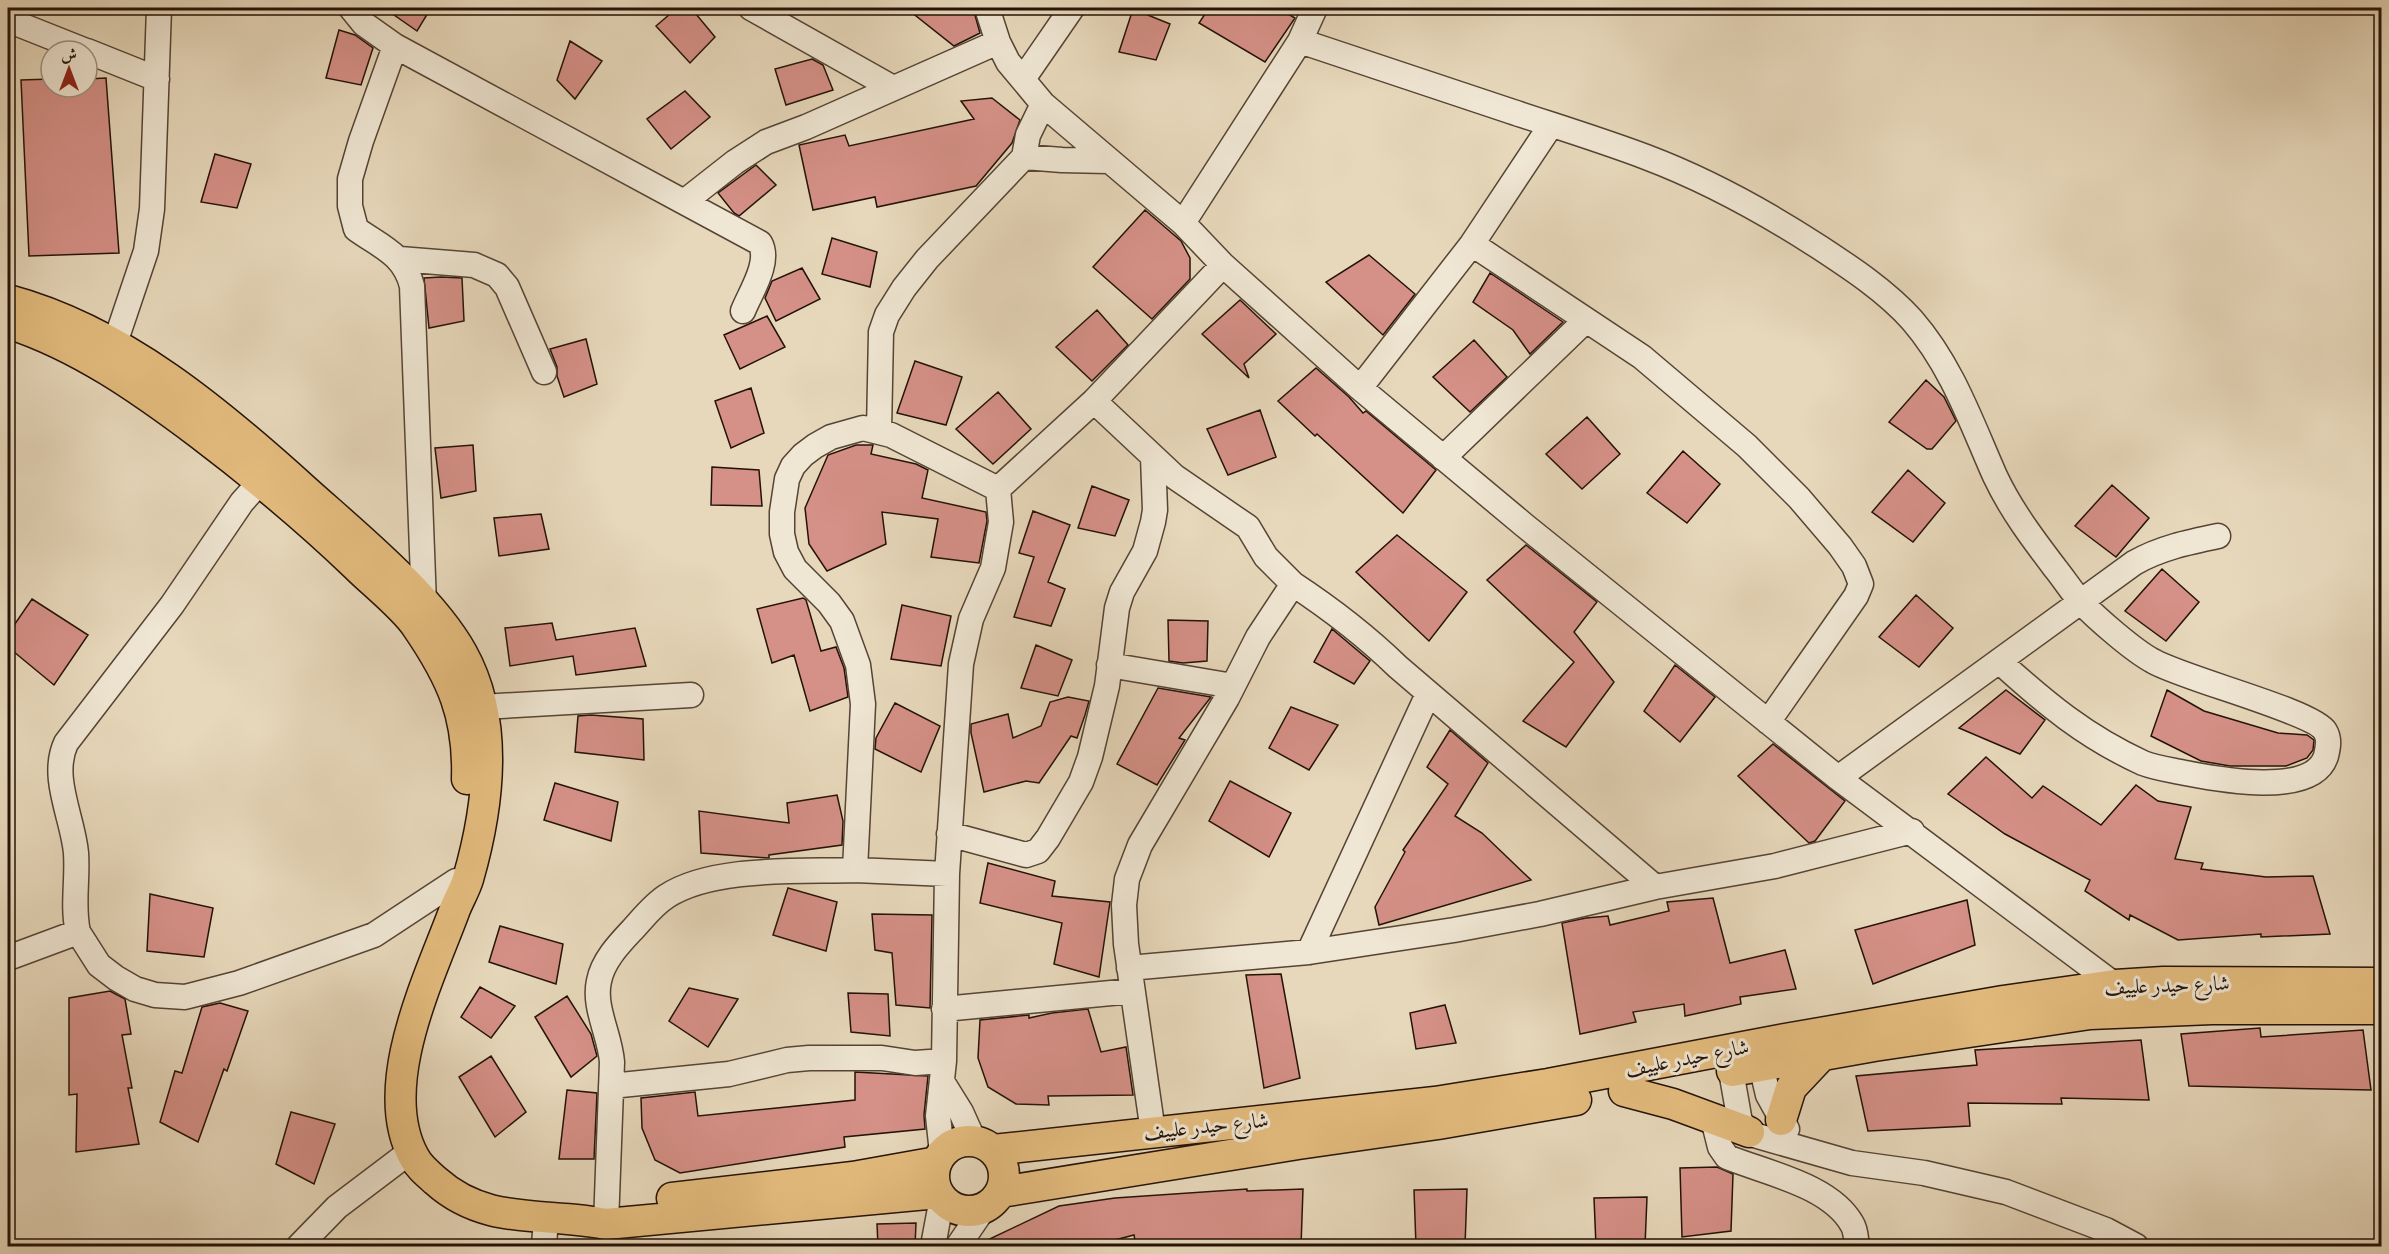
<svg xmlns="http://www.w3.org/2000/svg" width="2389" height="1254" font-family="Alegreya,Amiri,serif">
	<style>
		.building { fill: #d59087; stroke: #241208; stroke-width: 1.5 }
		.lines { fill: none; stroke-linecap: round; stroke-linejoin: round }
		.minor-casing { stroke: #554435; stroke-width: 27 }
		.major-casing { stroke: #241208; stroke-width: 33 }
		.minor { stroke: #efe6d3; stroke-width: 24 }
		.major { stroke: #e4bc7e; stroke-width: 30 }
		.labels { text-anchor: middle; stroke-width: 6; stroke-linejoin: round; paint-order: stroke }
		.street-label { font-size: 21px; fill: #241208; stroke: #efe6d3 }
	</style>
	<rect width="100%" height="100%" fill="#e7d8bb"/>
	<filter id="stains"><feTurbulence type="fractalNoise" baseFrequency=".00333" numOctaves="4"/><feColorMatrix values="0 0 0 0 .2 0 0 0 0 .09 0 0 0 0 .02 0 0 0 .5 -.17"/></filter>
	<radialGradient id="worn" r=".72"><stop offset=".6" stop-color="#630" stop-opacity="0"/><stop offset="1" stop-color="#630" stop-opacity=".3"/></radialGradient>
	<path class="building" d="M384,8H431L417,31Z
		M677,8H691L715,37L690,63L656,26Z
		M906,8H973L980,33L954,46Z
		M1209,8H1278L1295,18L1265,62L1199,23Z
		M1133,9L1170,24L1156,60L1119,52Z
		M339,30L355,35L373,48L361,85L326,78Z
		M570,41L602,61L575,99L557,80Z
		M812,59L823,65L833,90L786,105L775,69Z
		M106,78L119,253L29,256L21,80L51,79V87H87V79Z
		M685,91L710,117L671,149L647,119Z
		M992,98L1020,120L1012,143L976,186L877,207L875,197L813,210L799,145L845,135L849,146L974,119L961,101Z
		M215,154L251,164L237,208L201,202Z
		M756,165L776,185L739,216L734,213L718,193Z
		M1145,210L1181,241L1190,258V279L1152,319L1093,267Z
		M832,238L877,252L870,287L822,274Z
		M1369,255L1415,294L1383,335L1326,282Z
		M802,268L820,299L776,321L765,298L772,281Z
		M1490,273L1563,322L1530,354L1513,330L1473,302Z
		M441,277L462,278L464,321L429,328L424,278Z
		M1240,300L1276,334L1244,364L1249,378L1202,334Z
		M1097,310L1128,345L1092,381L1056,347Z
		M767,316L785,347L740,369L724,335Z
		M586,339L597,384L564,397L557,376V367L550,349Z
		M1474,340L1507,377L1470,412L1433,377Z
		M915,361L962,377L946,425L897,413Z
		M1316,368L1349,397L1363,413L1366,411L1436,470L1403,513L1317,434L1315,436L1278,401Z
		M1926,380L1944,397L1956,421L1932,449H1927L1889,422Z
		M751,388L764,433L731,448L715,401Z
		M998,392L1031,429L993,464L956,429Z
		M1260,410L1276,457L1228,475L1207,429Z
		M1587,417L1620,454L1582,489L1546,454Z
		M473,445L476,491L441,498L435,448Z
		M856,445H873L871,454L916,464L928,470L922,498L986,512L987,521L979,563L931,557L938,519L882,512L886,544L827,571L809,544L805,508L828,455Z
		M1683,451L1720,484L1687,523L1647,493Z
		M712,467L759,470L762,506L711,505Z
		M1908,470L1945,503L1913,542L1872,512Z
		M2112,485L2149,518L2116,557L2075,526Z
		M1092,486L1129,500L1115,536L1078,528Z
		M1033,511L1070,525L1048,582L1065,589L1051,626L1014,617L1034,557L1019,553Z
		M541,514L549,549L499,556L494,518Z
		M1397,535L1467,592L1429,641L1356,572Z
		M1526,545L1597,602L1574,632L1614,682L1566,747L1523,721L1574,662L1487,580Z
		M2162,569L2199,602L2166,641L2125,611Z
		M1916,595L1953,628L1919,667L1879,637Z
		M803,598L806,600L821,651L836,647L844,668L848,697L810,711L794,655L772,663L757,609Z
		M32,599L88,635L54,685L8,647V634Z
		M902,605L951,616L941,666L891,659Z
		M1168,620L1208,621L1207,661L1183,663L1169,661Z
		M552,623L556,640L635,628L646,666L576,675L573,656L510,666L505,628Z
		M1332,629L1370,661L1354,684L1314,662Z
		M1036,645L1072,660L1058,696L1021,688Z
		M1675,665L1715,697L1680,742L1644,711Z
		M1158,688L1211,697L1179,738L1185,740L1157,785L1117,764Z
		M2006,690L2045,720L2020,754L1959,728Z
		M2167,690L2204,711L2278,733L2307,735L2314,740L2313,750L2307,758L2286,766H2230L2201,761L2151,736Z
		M1068,697L1089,701L1085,715L1077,738L1071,736L1039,783L1026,781L984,792L971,733V724L1008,714L1013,738L1041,726L1050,702Z
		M895,703L940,726L921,772L875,749L876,738Z
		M1291,707L1338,725L1309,770L1269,748Z
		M591,715L643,719L644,760L575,752L578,716Z
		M1450,730L1488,763L1455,816L1482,833L1531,880L1379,925L1375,907L1405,852L1403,850L1448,784L1427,767Z
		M1773,744L1845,801L1815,841L1809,843L1738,776Z
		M1986,757L2032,798L2043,786L2101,825L2136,785L2158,801L2191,807L2175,859L2203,863L2201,869L2266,877L2313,876L2330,934L2261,937V934L2178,940L2130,915L2129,920L2085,891L2090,880L2005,834L1948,794Z
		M1230,781L1291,813L1269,857L1209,821Z
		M555,783L618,802L611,841L544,820Z
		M837,795L843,821L842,845L769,855V858L701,853L699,811L789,823L787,803Z
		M988,863L1055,881L1052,896L1110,902L1099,977L1054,964L1062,923L980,903Z
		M788,888L837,902L826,951L773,935Z
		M150,894L213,908L204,957L147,951Z
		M1713,898L1730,963L1785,950L1796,989L1740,997L1741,1004L1685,1016L1684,1004L1633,1012L1636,1022L1580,1034L1562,923L1586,918L1608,916L1610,925L1669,911L1667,902Z
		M1967,900L1975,945L1873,984L1855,930Z
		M872,914L932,915L930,1008L896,1005L892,953L875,950Z
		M500,926L563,944L556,984L489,962Z
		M1281,974L1300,1078L1264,1088L1246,975Z
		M480,987L515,1006L491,1038L461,1017Z
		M689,988L738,999L708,1047L669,1021Z
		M110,991L125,999L131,1034L122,1035L132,1088H128L139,1144L76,1152L77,1094L69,1095V998Z
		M848,993L888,994L890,1036L851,1032Z
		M567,996L591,1034L597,1056L571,1077L535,1017Z
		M220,1003L248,1011L227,1071L224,1069L198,1142L160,1122L175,1071L182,1073L202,1007Z
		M1445,1005L1456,1043L1416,1049L1410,1013Z
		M1088,1009L1101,1052L1126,1047L1133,1095L1048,1096L1049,1105L1016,1104L988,1087L978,1058L980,1020L1029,1015V1018L1052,1013Z
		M2260,1028L2261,1037L2363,1030L2371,1090L2189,1086L2181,1034Z
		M2141,1040L2149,1100L2061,1098L2062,1104L1968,1103L1970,1126L1868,1131L1856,1076L1977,1065L1975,1050Z
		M491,1056L526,1112L495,1137L459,1077Z
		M855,1072L928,1076L924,1115L925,1129L844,1137L845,1147L680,1173L655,1160L642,1128L641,1098L695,1092L698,1116L855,1100Z
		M567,1090L597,1093L594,1159H559Z
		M291,1112L335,1124L314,1184L276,1164Z
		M1717,1167L1733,1174L1731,1231L1682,1237L1680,1168Z
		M1247,1189V1191L1303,1189L1301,1246H1136L1134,1235L1092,1246H975L1059,1206L1115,1198Z
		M1467,1189L1465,1246H1416L1414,1190Z
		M1647,1197L1645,1246H1596L1594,1198Z
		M916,1223L915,1246H878L877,1224Z"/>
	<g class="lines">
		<g class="minor-casing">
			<path id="minor" d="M351,8L364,24L395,46L684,202L735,162L766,142L806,127L998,42
				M751,8L893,88
				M987,8L998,42L1008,62L1043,104L1183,223L1223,265L1360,388L1524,525L1838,778L2115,985
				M8,20L86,51
				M1300,41C1370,64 1440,88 1510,111C1555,126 1601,140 1646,157C1707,180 1765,212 1819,247C1851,268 1886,291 1912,320C1952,366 1971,422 1995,476C2011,510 2033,539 2055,568C2064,579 2072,592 2081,602C2096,618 2134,651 2153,661C2184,679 2312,711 2325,731C2330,739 2328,748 2326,756C2313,798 2216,779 2185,773C2171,770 2156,768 2143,763C2086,737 2045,703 1999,661
				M395,46L361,141L350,179V206L356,229C381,247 404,254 412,286L424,604
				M87,51L157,79
				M1023,79L1072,8
				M1024,157L1062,160L1108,161
				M684,202L760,243C771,262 750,293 743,311
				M1183,223L1300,41L1315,8
				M1472,244L1642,357L1747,446L1799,498L1840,546L1854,566L1861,584L1856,596L1768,722
				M400,259L474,265L497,275L507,287L544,372
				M115,343L146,251L152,209L159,8
				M1360,388L1472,244L1551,125
				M1094,401L1175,477L1248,527L1266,557L1293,584L1258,637L1227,698L1140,845L1127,879L1124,905L1126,944L1153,1132
				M879,431L881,332L887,315L904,288L927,259L1024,157L1028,135L1043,104
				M1443,458L1586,320
				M998,489L1094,401L1223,265
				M1293,584C1331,609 1365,635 1398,667L1655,887
				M1109,665L1233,686
				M482,707L691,695
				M1838,778L2134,563C2160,548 2189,542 2218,536
				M949,834L1026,855L1038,851L1048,838L1081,782L1090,757L1107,686L1117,608L1122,592L1145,551L1153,522L1155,510L1153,457
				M947,874L855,870L863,704L858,665L842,621L829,603L795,569L786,552L782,534V512L787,479L793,466L803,455L815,446L831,437L863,428L891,435L998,489
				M78,932C72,906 78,880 76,853C73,818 50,777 66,743L172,605L242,502L261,481
				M1309,952L1428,694
				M8,958L78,932L99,965L116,978L135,989L155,995L185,997L239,983L374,935L456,881L468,882
				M1129,968L1309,952L1454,930L1540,914L1655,887L1775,866L1912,831
				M944,1009L1132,991
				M1761,1065L1768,1095L1787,1129
				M1731,1071L1740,1122L1754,1135L1852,1163L1924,1173L2006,1192L2106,1230L2136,1246
				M943,1083L961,1112L974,1141
				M611,1086L729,1074L787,1060L809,1058H882L915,1063L944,1061
				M1713,1119L1720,1147L1727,1157C1766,1173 1830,1185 1852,1224C1856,1230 1856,1240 1857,1246
				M942,1153L938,1116L944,1061L947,874L961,664L971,619L993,568L1001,522L998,489
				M606,1224L612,1062C610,1035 593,1007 599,981C603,960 620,943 634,928C644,917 654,904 667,896C713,866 800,872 855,870
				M299,1246L337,1207L411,1151
				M544,1246L546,1218
				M933,1246L942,1198
				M958,1246L984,1208"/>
		</g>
		<g class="major-casing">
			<path id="major" d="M8,300C123,331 219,412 306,491C355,535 430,596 462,653C500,721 489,806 468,879C465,889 459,899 455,909C430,977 375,1086 414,1157C419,1167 428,1174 436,1181C486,1226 545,1212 606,1224L938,1193
				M8,323C79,346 140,389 200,434C254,475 306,518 356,566C373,583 405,608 417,627C452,678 469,716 467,779
				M1732,1071L1874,1046L2090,1014L2212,1009H2382
				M1624,1091L1673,1104L1749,1132
				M1781,1120L1791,1088L1823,1054
				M934 1176a35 35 0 1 1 70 0a35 35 0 1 1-70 0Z
				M993,1150L1435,1102L1548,1084L1780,1040L2003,1001L2115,985L2163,982L2382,983
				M1001,1192L1298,1144L1438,1124L1576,1100
				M672,1198L853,1177L937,1162"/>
		</g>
		<use href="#minor" class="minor"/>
		<use href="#major" class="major"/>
	</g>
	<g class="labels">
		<g class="street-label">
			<text transform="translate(2167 985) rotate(-2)" y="7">شارع حيدر علييف</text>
			<text transform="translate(1687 1058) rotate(-11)" y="7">شارع حيدر علييف</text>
			<text transform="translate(1206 1126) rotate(-6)" y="7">شارع حيدر علييف</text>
		</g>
	</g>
	<rect width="2389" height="1254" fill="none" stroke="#e7d8bb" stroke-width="30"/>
	<rect x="9" y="9" width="2371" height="1236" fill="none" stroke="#241208" stroke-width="3"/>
	<rect x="15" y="15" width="2359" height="1224" fill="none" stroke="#241208" stroke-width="1.5"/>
	<g transform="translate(69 69)"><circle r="28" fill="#efe6d3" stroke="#9e9182" stroke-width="1.5"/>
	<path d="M0-4.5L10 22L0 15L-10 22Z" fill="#8f2418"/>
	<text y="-9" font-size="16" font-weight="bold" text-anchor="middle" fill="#241208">ش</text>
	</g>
	<rect width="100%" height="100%" filter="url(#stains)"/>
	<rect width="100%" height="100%" fill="url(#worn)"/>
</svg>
